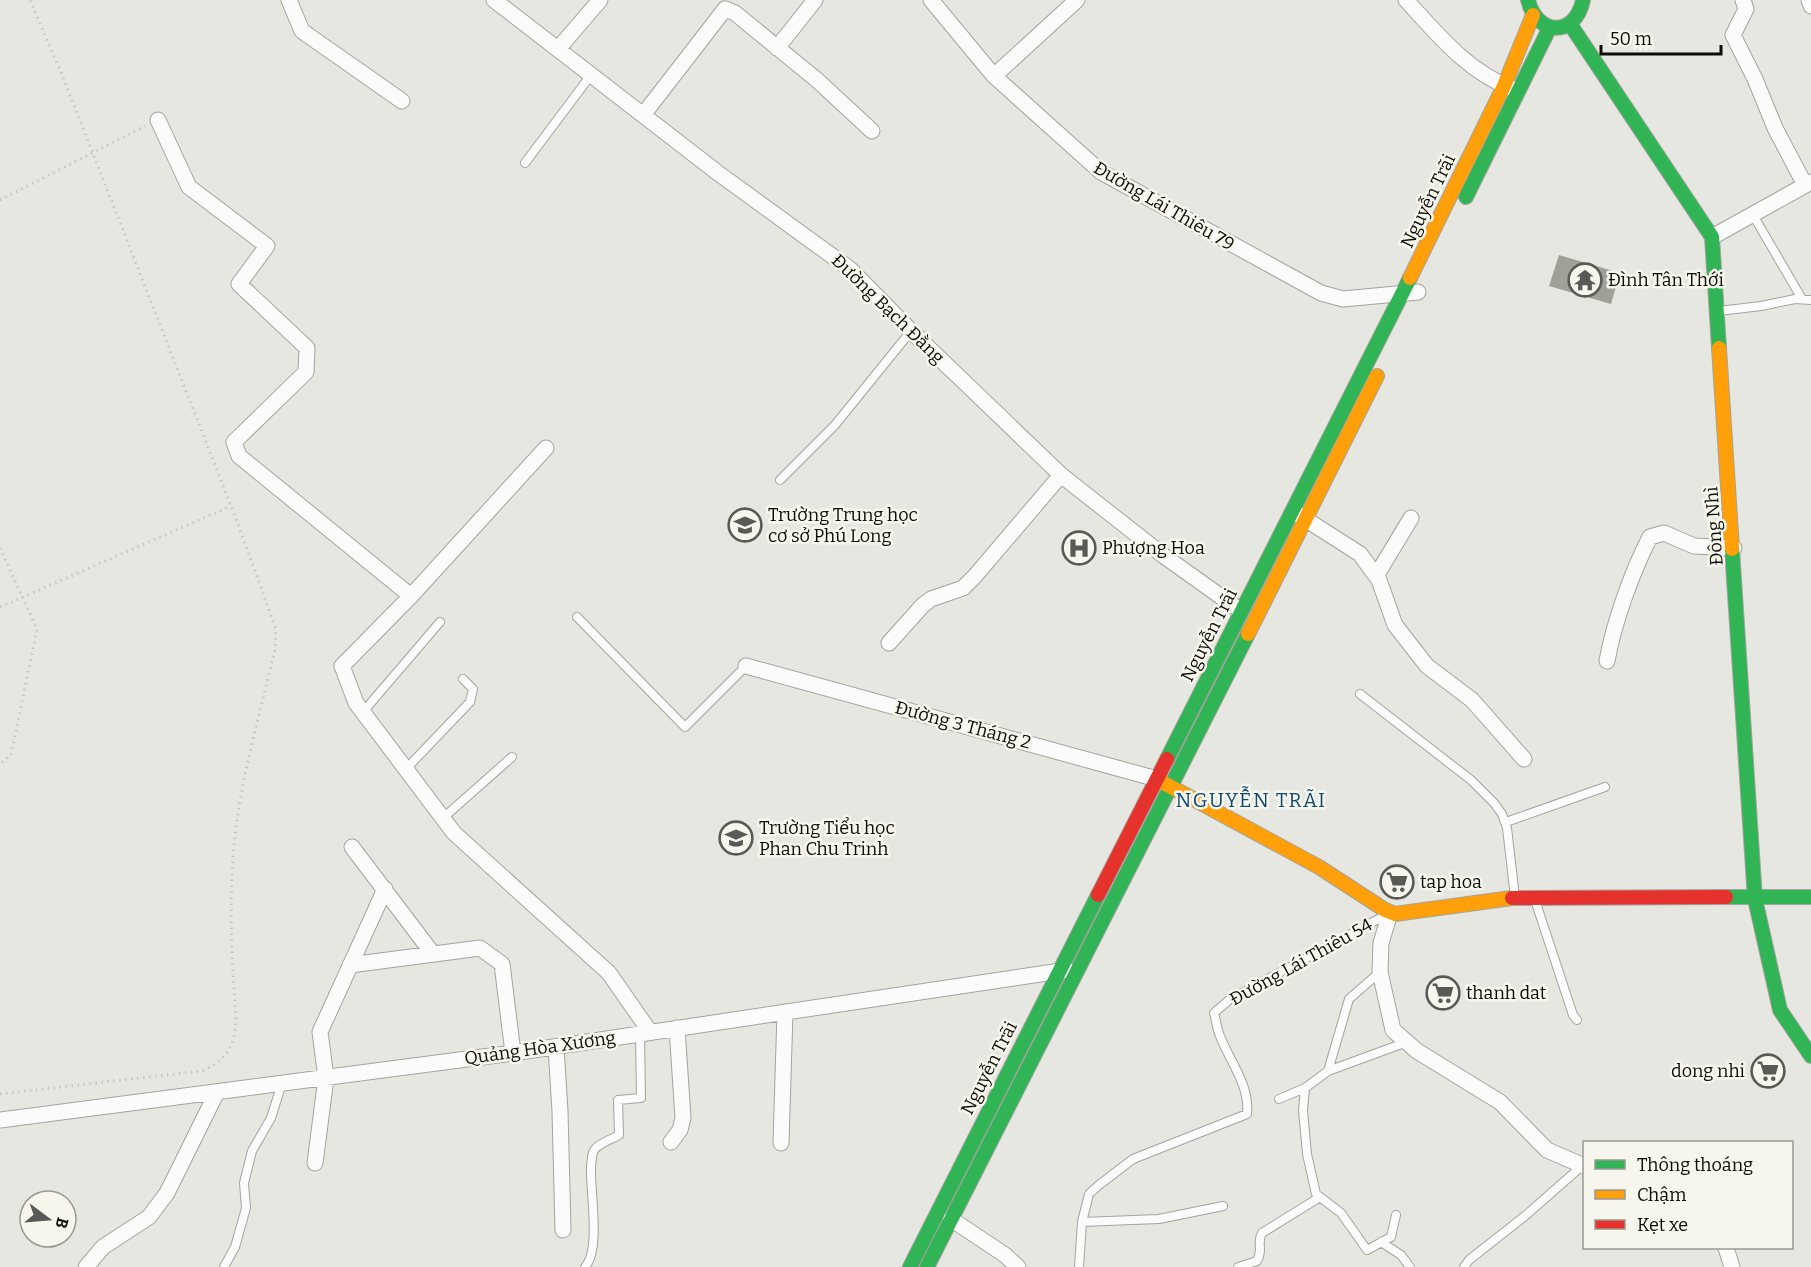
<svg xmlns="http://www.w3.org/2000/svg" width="1811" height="1267" font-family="Bitter,serif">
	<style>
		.building { fill: #a09f98 }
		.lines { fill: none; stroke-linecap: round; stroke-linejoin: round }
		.lane-casing { stroke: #a3a39f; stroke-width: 10 }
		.street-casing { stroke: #a3a39f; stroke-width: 17 }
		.fast-casing { stroke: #a3a39f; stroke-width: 16 }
		.slow-casing { stroke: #a3a39f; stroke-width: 16 }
		.jam-casing { stroke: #a3a39f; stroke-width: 16 }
		.path { stroke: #c6c5c4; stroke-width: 3; stroke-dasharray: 1.5 4.5; stroke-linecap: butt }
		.lane { stroke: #fbfbfb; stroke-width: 8 }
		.street { stroke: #fbfbfb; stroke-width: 15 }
		.fast { stroke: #30b455; stroke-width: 14 }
		.slow { stroke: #ff9f0a; stroke-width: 14 }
		.jam { stroke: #e5322d; stroke-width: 14 }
		.labels { text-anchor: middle; stroke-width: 5; stroke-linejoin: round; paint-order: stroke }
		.street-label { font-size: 18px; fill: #0c0c09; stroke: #f7f6ec }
		.poi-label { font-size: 18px; fill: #0c0c09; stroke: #f7f6ec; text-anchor: start }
		.neighbourhood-label { font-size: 20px; letter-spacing: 1.5px; fill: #0d4a7b; stroke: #f7f6ec }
	</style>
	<rect width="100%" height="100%" fill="#e7e7e2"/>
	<path class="building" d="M1559,255L1620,273L1611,304L1549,286Z"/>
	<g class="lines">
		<g class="lane-casing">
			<path id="lane" d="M525,163L591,75
				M1753,215L1802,299
				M1719,311L1761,306L1795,299L1811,300
				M780,480L835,425L911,331
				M577,617L685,727L746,666
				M1360,694L1471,780L1494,803L1502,814L1507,828L1515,897
				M363,712L440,622
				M406,769L470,702L473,689L463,679
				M443,818L512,757
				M1506,822L1605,787
				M1535,900L1573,1015L1577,1020
				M1380,972L1349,999L1328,1071L1305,1088L1303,1110L1307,1154L1316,1194L1341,1213L1367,1250L1391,1237L1396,1215
				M1328,1071L1407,1042
				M1279,1099L1305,1088
				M1082,1222L1159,1219L1223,1206
				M1381,1242L1401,1255L1410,1267
				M224,1267L235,1247L246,1208L244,1183L252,1151L271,1118L282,1083
				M585,1267C601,1250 590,1191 591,1167C592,1161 591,1153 595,1149C600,1143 612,1139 619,1135L618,1100L641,1098L640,1034
				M1079,1267L1082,1222L1089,1194L1099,1185L1133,1159L1247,1114C1250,1085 1230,1062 1220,1036C1217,1029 1216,1020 1214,1013L1229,1000L1386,915
				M1238,1267L1257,1261C1264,1249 1256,1243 1262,1233L1320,1197
				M1464,1267L1469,1260L1525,1216L1583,1165"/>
		</g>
		<g class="street-casing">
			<path id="street" d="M289,0L302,31L402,101
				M494,0L718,173L850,269L911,331L1061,475L1164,556L1241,611
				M931,0L994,76L1101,172L1321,293L1343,299L1418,292
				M1406,0C1438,35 1468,72 1513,89
				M1743,0L1746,9L1733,35L1755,79L1775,128L1805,185
				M1809,0L1811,6
				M777,48L815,0
				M558,49L600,0
				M994,76L1077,0
				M643,115L725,9L735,13L817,80L872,131
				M158,120L189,187L267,246L239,284L307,348L306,372L234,442L239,456L411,596
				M1712,237L1811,182
				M546,448L411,596L342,666L356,703L454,833L609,973L650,1032
				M1299,515L1360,554L1379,580L1395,625L1427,666L1472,700L1524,759
				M1376,576L1411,518
				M889,643L923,605L931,599L963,588L975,576L1061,475
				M1607,661C1614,622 1632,572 1650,537L1664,533L1694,546L1734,548
				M746,666L1157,779
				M352,847L433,954
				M1390,913L1381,943L1380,972L1393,1030L1417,1051L1500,1102L1547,1150L1584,1166
				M350,965L480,948L502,964L513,1053
				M556,1047L560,1111L563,1230
				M0,1120L513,1053L1067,970
				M671,1142L680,1130L683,1118L677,1028
				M781,1143L785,1012
				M315,1163L326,1078L320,1032L385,889
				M951,1219L1005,1255L1018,1267
				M1726,1248L1732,1267
				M86,1267L103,1247L149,1217L167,1193L217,1092"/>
		</g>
		<g class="fast-casing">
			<path id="fast" d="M1528,0C1537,36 1575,38 1583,0
				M1570,24L1712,237L1719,348
				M1466,197L1550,27
				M1732,549L1755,899L1780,1010L1811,1056
				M1167,759L1410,278
				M1726,897H1811
				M910,1267L1098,895
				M927,1267L1248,634"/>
		</g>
		<g class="slow-casing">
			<path id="slow" d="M1410,278L1504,86L1533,15
				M1719,348L1732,549
				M1248,634L1377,376
				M1160,781L1319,867L1385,910L1395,914L1512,898"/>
		</g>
		<g class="jam-casing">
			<path id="jam" d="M1098,895L1167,759
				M1512,898L1726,897"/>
		</g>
		<path class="path" d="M0,200L145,126
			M0,548L37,629L11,755L0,764
			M0,607L231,506
			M0,1094L202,1071C228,1059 235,1046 236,1018C232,965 229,910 233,857C238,787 259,718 275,649L276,629L235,516L63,77L30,0"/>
		<use href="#lane" class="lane"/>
		<use href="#street" class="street"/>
		<use href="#fast" class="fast"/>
		<use href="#slow" class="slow"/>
		<use href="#jam" class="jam"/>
	</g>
	<defs>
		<g id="temple-ring" transform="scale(1.725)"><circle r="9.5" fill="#f7f6ec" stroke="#595955" stroke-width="1.5"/><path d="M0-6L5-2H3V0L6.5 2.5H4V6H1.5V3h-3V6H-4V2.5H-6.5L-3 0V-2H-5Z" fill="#595955"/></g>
		<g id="school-ring" transform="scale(1.725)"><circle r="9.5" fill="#f7f6ec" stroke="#595955" stroke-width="1.5"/><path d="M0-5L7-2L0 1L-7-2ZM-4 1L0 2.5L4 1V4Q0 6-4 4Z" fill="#595955"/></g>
		<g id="hospital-ring" transform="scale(1.725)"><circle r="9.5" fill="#f7f6ec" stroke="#595955" stroke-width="1.5"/><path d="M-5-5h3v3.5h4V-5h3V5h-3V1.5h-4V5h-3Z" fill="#595955"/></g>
		<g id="supermarket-ring" transform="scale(1.725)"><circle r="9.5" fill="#f7f6ec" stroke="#595955" stroke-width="1.5"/><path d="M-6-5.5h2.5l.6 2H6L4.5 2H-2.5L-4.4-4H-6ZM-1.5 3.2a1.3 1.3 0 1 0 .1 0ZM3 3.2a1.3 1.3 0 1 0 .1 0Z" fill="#595955"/></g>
	</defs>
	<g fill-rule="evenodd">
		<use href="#temple-ring" x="1585" y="280"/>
		<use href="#school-ring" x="745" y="525"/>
		<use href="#hospital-ring" x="1079" y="548"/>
		<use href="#school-ring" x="736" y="838"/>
		<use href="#supermarket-ring" x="1397" y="882"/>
		<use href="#supermarket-ring" x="1443" y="993"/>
		<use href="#supermarket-ring" x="1768" y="1071"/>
	</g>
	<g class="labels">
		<g class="street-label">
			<text transform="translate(1428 201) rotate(-64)" y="6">Nguyễn Trãi</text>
			<text transform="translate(1164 206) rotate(30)" y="6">Đường Lái Thiêu 79</text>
			<text transform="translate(888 309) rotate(44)" y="6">Đường Bạch Đằng</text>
			<text transform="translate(1714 526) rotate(-94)" y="6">Đông Nhì</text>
			<text transform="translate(1209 635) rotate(-63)" y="6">Nguyễn Trãi</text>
			<text transform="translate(963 725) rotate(15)" y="6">Đường 3 Tháng 2</text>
			<text transform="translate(1301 962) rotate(-29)" y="6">Đường Lái Thiêu 54</text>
			<text transform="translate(540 1048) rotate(-8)" y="6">Quảng Hòa Xương</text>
			<text transform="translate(989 1068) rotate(-63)" y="6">Nguyễn Trãi</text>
		</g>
		<g class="poi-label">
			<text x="1608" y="286">Đình Tân Thới</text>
			<text x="768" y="521">Trường Trung học<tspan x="768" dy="21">cơ sở Phú Long</tspan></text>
			<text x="1102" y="554">Phượng Hoa</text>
			<text x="759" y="834">Trường Tiểu học<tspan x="759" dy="21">Phan Chu Trinh</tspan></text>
			<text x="1420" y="888">tap hoa</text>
			<text x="1466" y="999">thanh dat</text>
			<text x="1745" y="1077" text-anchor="end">dong nhi</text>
		</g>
		<g class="neighbourhood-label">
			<text x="1251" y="807">NGUYỄN TRÃI</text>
		</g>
	</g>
	<rect x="1583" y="1141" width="210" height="108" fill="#f7f6ec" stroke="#999891" stroke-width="1.5"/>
	<rect x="1595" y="1160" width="30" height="9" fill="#30b455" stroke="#999891" stroke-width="1.5"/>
	<text x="1637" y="1171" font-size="18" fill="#0c0c09">Thông thoáng</text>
	<rect x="1595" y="1190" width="30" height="9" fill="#ff9f0a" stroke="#999891" stroke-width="1.5"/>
	<text x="1637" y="1201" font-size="18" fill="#0c0c09">Chậm</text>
	<rect x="1595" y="1220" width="30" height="9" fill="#e5322d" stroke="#999891" stroke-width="1.5"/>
	<text x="1637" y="1231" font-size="18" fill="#0c0c09">Kẹt xe</text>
	<g transform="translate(48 1219) rotate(106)"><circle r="28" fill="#f7f6ec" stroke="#999891" stroke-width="1.5"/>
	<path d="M0-4.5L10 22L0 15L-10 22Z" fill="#595955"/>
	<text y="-9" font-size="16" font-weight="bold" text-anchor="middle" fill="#0c0c09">B</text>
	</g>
	<path d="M1601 45v9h120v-9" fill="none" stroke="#0c0c09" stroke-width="3"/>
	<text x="1610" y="45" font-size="18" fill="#0c0c09" stroke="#f7f6ec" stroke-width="4.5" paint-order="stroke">50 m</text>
</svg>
